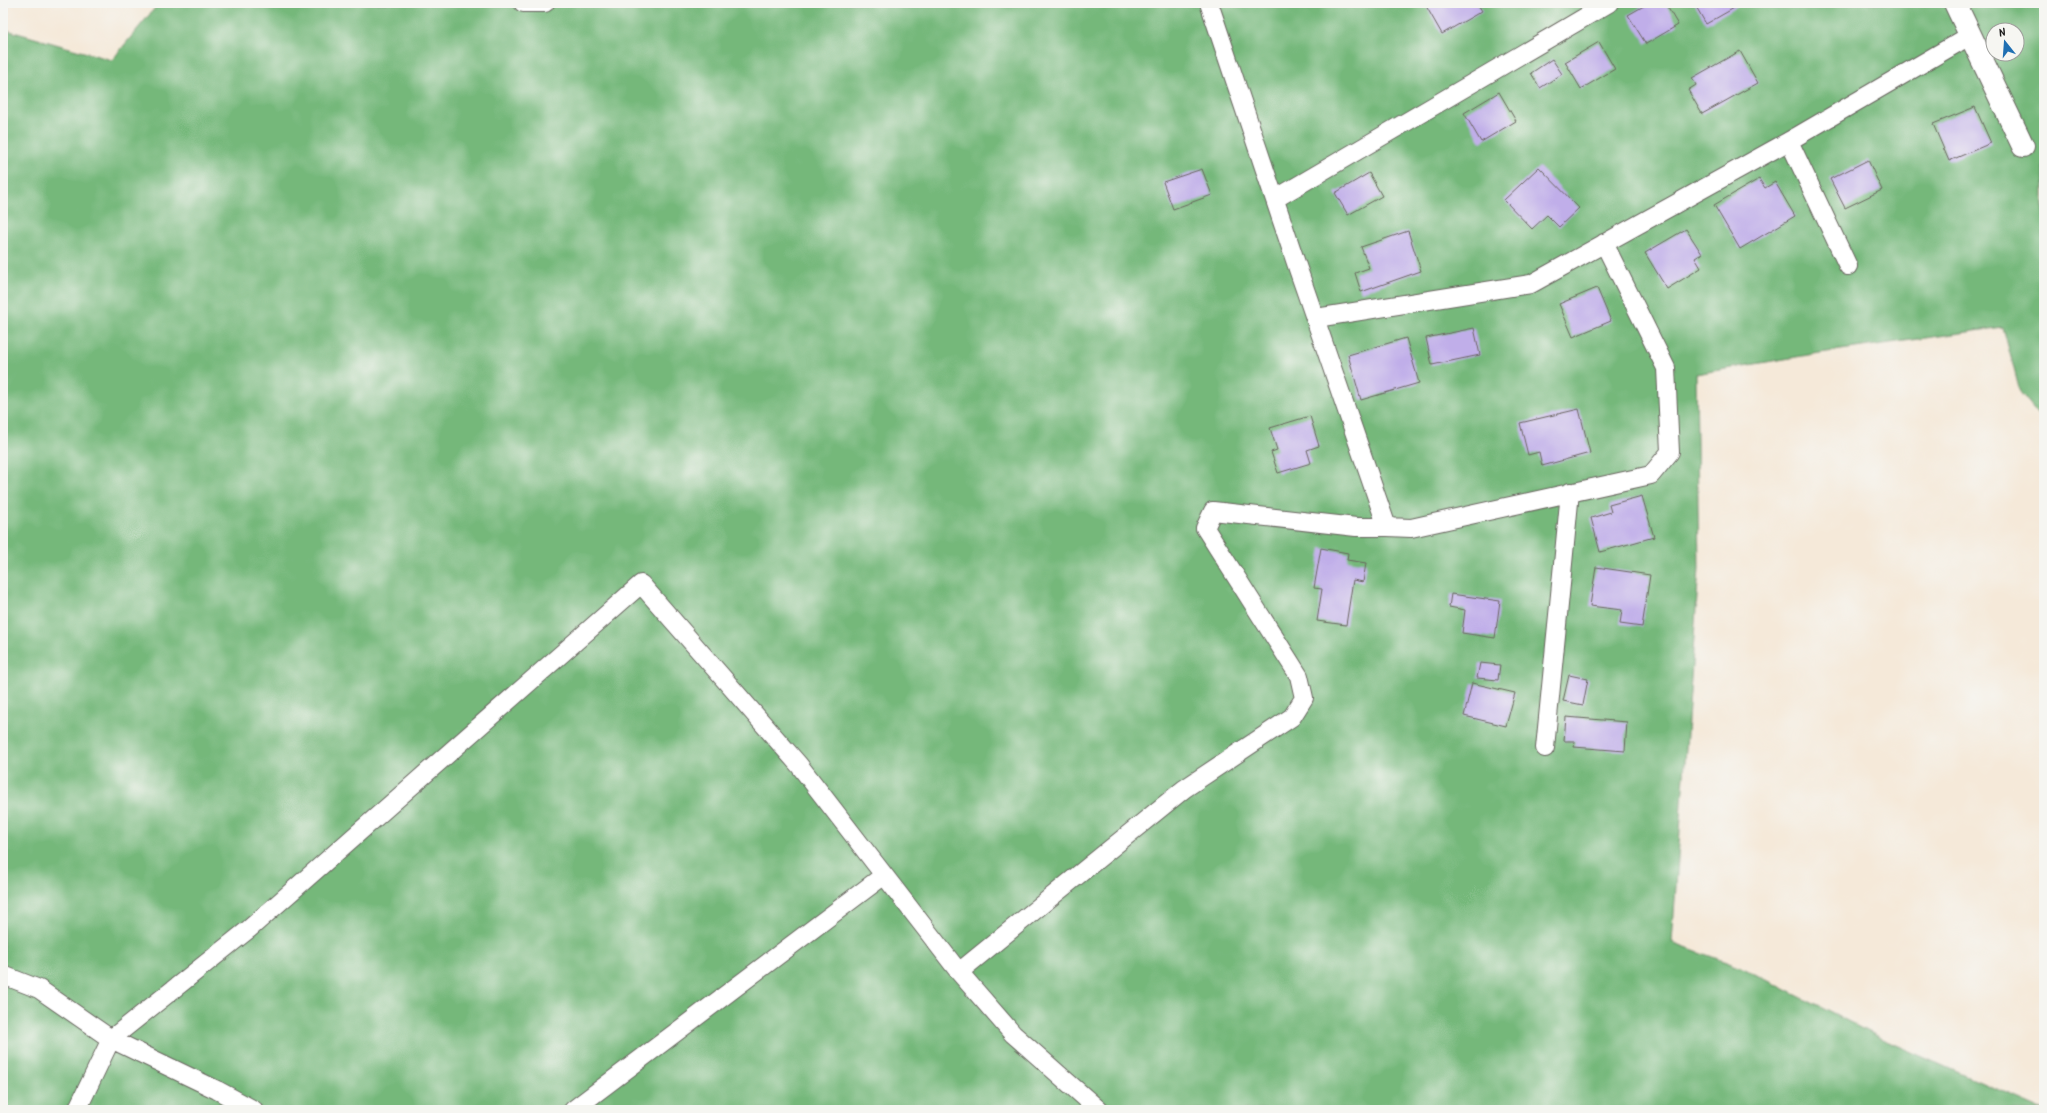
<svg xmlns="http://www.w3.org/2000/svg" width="2047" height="1113" font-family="Kalam,sans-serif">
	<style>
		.forest { fill: #74b87a; stroke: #486a4b; fill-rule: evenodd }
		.building { fill: #c0aee9 }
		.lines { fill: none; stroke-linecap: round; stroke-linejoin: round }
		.lane-casing { stroke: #68645e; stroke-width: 20 }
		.street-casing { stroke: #68645e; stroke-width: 24 }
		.lane { stroke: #fff; stroke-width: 18 }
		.street { stroke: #fff; stroke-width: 22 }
	</style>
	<rect width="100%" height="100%" fill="#f6f6f2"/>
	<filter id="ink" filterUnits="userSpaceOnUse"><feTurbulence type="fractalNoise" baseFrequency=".025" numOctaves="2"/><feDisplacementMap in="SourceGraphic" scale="8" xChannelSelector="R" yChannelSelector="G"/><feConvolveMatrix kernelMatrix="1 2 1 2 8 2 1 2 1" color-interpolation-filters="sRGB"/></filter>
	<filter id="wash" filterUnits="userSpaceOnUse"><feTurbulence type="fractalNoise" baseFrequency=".012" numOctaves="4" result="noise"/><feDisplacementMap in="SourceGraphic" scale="16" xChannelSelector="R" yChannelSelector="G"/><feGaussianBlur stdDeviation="0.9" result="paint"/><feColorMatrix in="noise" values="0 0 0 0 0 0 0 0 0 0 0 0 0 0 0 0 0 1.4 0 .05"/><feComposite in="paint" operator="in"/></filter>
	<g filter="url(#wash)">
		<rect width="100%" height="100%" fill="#f5e9d9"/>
		<path class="forest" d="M159,3H2044V421L2020,392L2003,327L1820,353L1696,374L1699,568L1672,942L1745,969L1891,1043L2044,1110H3V29L112,60ZM1993,30H2017V54H1993Z"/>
		<g id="blocks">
			<path class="building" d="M1431,3H1477L1482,11L1442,34L1426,6Z
				M1649,3H1665L1678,25L1646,44L1628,15Z
				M1694,3H1743L1706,24Z
				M1599,42L1615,69L1581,89L1565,62Z
				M1740,51L1758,83L1702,114L1688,90L1696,85L1692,78Z
				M1552,59L1562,74L1540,88L1531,73Z
				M1499,92L1516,121L1481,142L1464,113Z
				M1975,107L1991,143L1949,161L1933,124Z
				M1868,160L1882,190L1845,208L1830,179Z
				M1539,167L1579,208L1559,227L1547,215L1532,229L1504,200Z
				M1202,169L1212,195L1173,209L1163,182Z
				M1369,173L1382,196L1348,215L1335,193Z
				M1759,179L1765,188L1775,182L1795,216L1740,249L1714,205Z
				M1686,229L1702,254L1695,258L1701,268L1667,289L1645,253Z
				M1408,231L1421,271L1361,292L1355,273L1369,268L1361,247Z
				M1597,288L1611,321L1573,337L1559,304Z
				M1474,328L1480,355L1432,365L1426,338Z
				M1406,338L1419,383L1361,400L1348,355Z
				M1579,409L1590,453L1542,466L1539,452L1528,455L1520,423Z
				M1310,416L1319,446L1307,450L1311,463L1278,473L1271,452L1277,450L1270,428Z
				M1642,496L1654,537L1600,552L1591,518L1611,512L1609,505Z
				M1321,548L1348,553L1347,560L1366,563L1363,582L1353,580L1346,625L1317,621L1322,589L1314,588Z
				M1596,567L1650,575L1642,627L1620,624L1622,610L1590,606Z
				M1451,594L1500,601L1495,638L1462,633L1465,610L1449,607Z
				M1480,663L1500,665L1498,680L1477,678Z
				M1569,675L1588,679L1583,705L1563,701Z
				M1472,683L1515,693L1506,726L1464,716Z
				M1566,717L1627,722L1625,751L1574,747L1575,741H1564Z"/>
		</g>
	</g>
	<g filter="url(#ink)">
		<use href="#blocks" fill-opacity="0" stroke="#68645e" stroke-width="1"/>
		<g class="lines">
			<g class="lane-casing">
				<path id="lane" d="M523,3H545
					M1789,141L1848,266
					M1275,199L1609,3
					M1316,318L1531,284L1789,141L1971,35
					M1387,527L1411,528L1651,475L1670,452L1666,368L1604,243
					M1545,748L1570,492
					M959,972L1184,789L1292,717L1304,698L1299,676L1205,528L1213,511L1356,527H1387L1298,269L1209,3
					M3,975L39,989L111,1039L217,1090L254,1110
					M77,1110L111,1039L249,929L641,584L799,765L959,972L1013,1034L1099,1110
					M573,1110L883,876"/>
			</g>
			<g class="street-casing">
				<path id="street" d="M1955,3L2023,146"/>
			</g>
			<use href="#lane" class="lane"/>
			<use href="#street" class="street"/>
		</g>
	</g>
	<rect width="2047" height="1113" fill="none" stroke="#f6f6f2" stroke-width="16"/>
	<g transform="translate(2005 42) rotate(343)"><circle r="19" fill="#f6f6f2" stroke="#9f9f9c"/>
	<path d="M0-3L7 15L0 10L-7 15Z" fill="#1f6fb2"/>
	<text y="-6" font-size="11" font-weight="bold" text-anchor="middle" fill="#1c1c1c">N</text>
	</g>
</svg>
